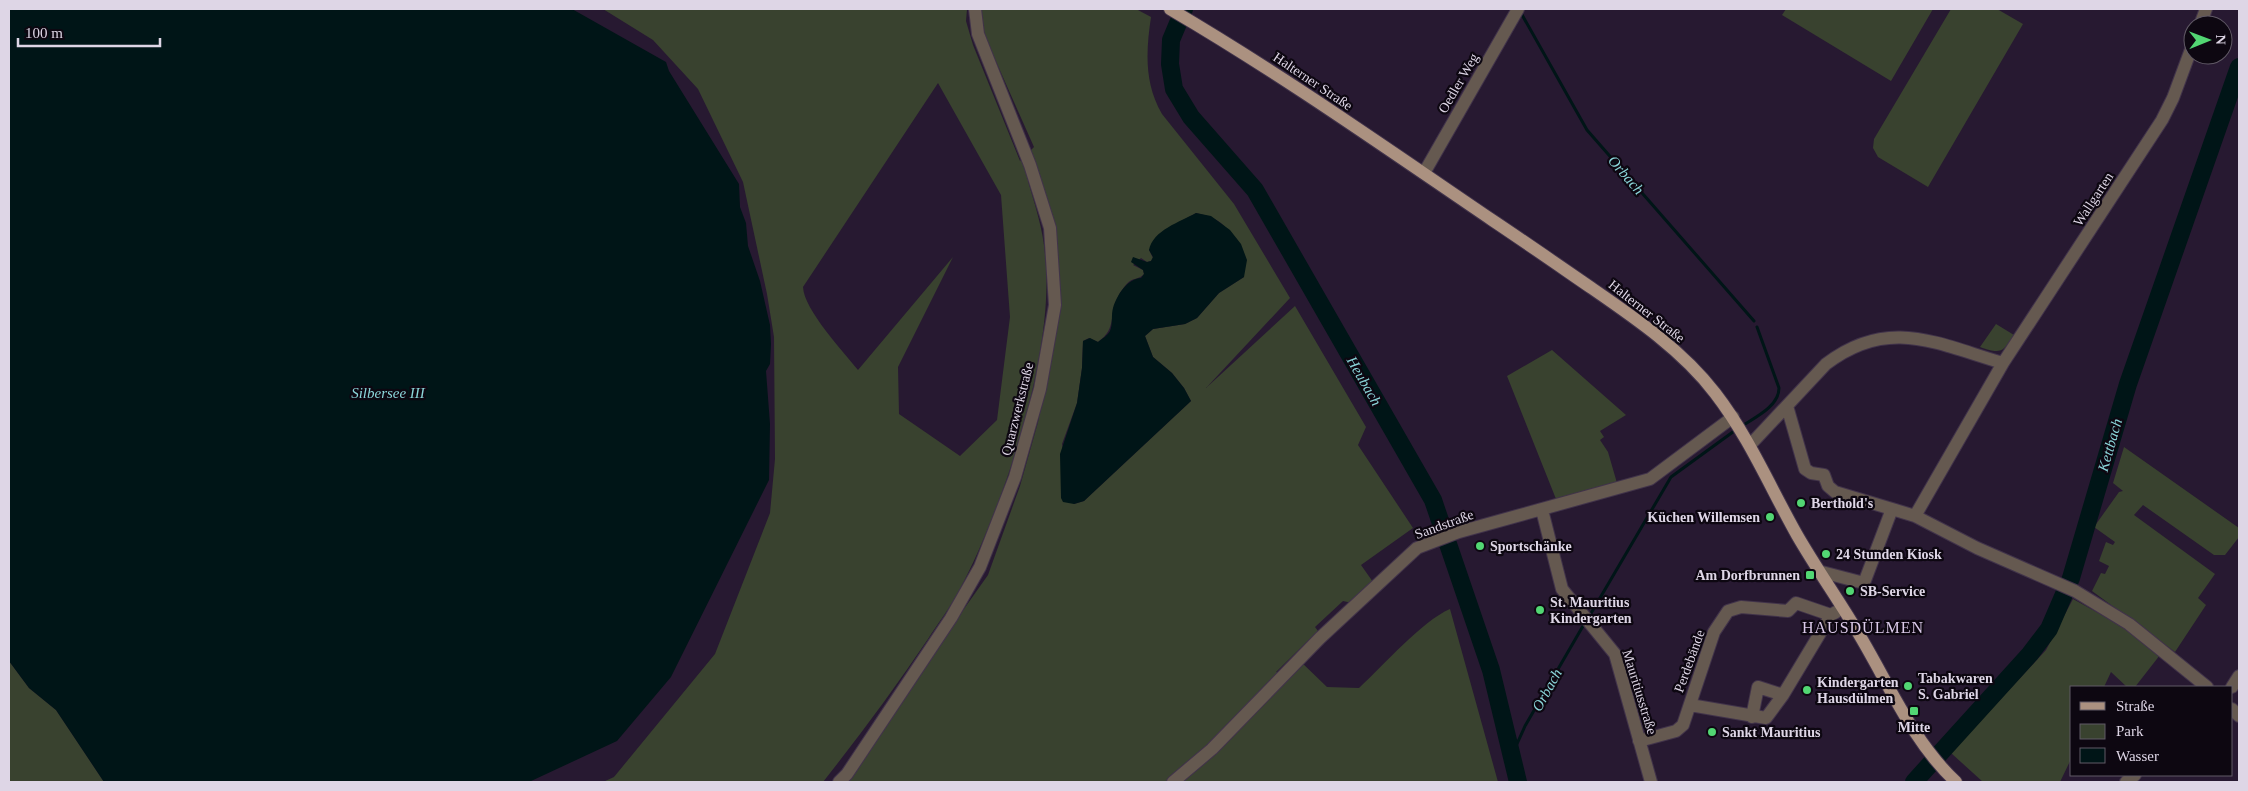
<svg xmlns="http://www.w3.org/2000/svg" width="2248" height="791" font-family="'Times New Roman',serif">
	<style>
		.green { fill: #39422f; fill-rule: evenodd }
		.water { fill: #001517 }
		.lines { fill: none; stroke-linecap: round; stroke-linejoin: round }
		.stream { stroke: #001517; stroke-width: 3 }
		.river { stroke: #001517; stroke-width: 18 }
		.minor-casing { stroke: #41334a; stroke-width: 14 }
		.major-casing { stroke: #41334a; stroke-width: 14 }
		.minor { stroke: #655950; stroke-width: 12 }
		.major { stroke: #ab9180; stroke-width: 12 }
		.poi-dot { fill: #52d673; stroke: #0d0711; stroke-width: 2 }
		.labels { text-anchor: middle; stroke-width: 4.5; stroke-linejoin: round; paint-order: stroke }
		.street-label { font-size: 14px; fill: #ded6e6; stroke: #0d0711 }
		.poi-label { font-size: 14px; font-weight: bold; fill: #ded6e6; stroke: #0d0711; text-anchor: start }
		.water-label { font-size: 15px; font-style: italic; fill: #8bd6da; stroke: #0d0711 }
		.quarter-label { font-size: 16px; letter-spacing: 1px; fill: #dbcae9; stroke: #0d0711 }
	</style>
	<rect width="100%" height="100%" fill="#271931"/>
	<path class="green" d="M603,9H967L966,21L973,45L1020,161L1034,147L982,30L980,9H1136L1151,17C1146,51 1144,83 1162,114L1234,204L1290,298L1206,388L1295,306L1366,427L1358,445L1413,528L1361,565L1373,582L1352,603L1343,601L1315,627L1318,631L1276,672L1284,674L1298,659L1327,687L1359,688C1383,666 1422,621 1450,609L1498,782H839L847,774L988,575L1020,486L1038,422L1058,304L1036,172L1028,181C1035,205 1043,229 1045,254C1056,351 1004,506 959,591C950,608 938,623 928,639C895,688 860,735 823,782H603L614,777L715,654L770,513L775,459L774,337L767,294L743,182L698,89L653,40ZM938,83L1001,195L1010,317L997,420L960,456L899,414L898,367L953,257L858,370C843,351 804,310 803,287ZM1196,213C1236,221 1234,243 1244,277L1219,293L1197,318L1185,324L1153,329L1145,336L1153,357L1172,373L1184,388L1191,401L1084,501L1074,504L1062,444L1077,403L1082,368L1083,341L1089,338L1098,342C1118,328 1108,314 1118,297C1120,292 1126,284 1130,281C1135,278 1140,279 1144,274L1143,270L1133,265L1141,258L1147,262L1151,261L1153,258L1149,250L1165,230Z
		M1786,9H1933L1891,81L1782,15Z
		M1951,9H1997L2023,24L1928,187L1878,157L1873,148L1874,139Z
		M1996,324L2014,335C2003,353 2000,354 1980,347Z
		M1552,350L1626,415L1600,431L1604,437L1600,440L1608,452L1617,483L1556,499L1507,376Z
		M2124,447L2239,528V537L2225,555H2214L2143,505L2134,515L2215,574L2198,598L2206,605L2175,652L2092,591L2101,573L2105,574L2109,566L2099,561L2106,542L2113,545L2115,542L2094,527L2119,492L2123,491L2113,483Z
		M2073,599L2131,631L2160,655L2135,687H2127L2111,672L2104,687H2072V757L2060,782H1983L1951,753L2046,650Z
		M9,661L29,688L56,710L104,782H9Z"/>
	<path class="water" d="M9,9H572L666,62L669,71L739,184L740,207L746,223L748,246L760,281L770,325L771,344L770,364L766,371L770,424L769,480L671,677L617,741L529,782H104L56,710L29,688L9,661Z
		M1196,213L1211,216L1230,230L1241,244L1247,260L1244,277L1219,293L1197,318L1185,324L1153,329L1145,336L1153,357L1172,373L1184,388L1191,401L1084,501L1074,504L1063,502L1061,498L1060,454L1077,403L1082,368L1083,341L1090,338L1098,342C1103,338 1107,336 1110,331C1113,324 1111,315 1113,308C1117,295 1127,279 1141,278L1144,274L1143,270L1131,262L1133,257L1147,262L1151,261L1153,257L1149,250C1153,230 1180,222 1196,213Z"/>
	<g class="lines">
		<path class="stream" d="M1521,13L1587,130L1754,321
			M1742,426C1756,417 1779,406 1779,388L1757,327
			M1590,615L1671,477L1737,429
			M1512,755L1525,726L1583,626"/>
		<path class="river" d="M1184,9L1171,40L1170,64L1174,89L1191,117L1255,190L1433,500L1491,670L1518,782
			M1914,782L2030,654L2049,629L2071,578L2128,384L2239,67"/>
		<g class="minor-casing">
			<path id="minor" d="M2200,25L2206,9
				M1424,173L1518,9
				M1787,406L1805,469L1811,473L1824,475L1828,486L1835,492L1892,509
				M1750,445L1826,364C1889,316 1937,344 2003,363
				M1542,510L1562,589L1615,654L1651,782
				M1915,516L2003,363L2162,120L2173,98L2193,44
				M1818,571L1864,583L1892,509L1915,516L1977,548L2075,591L2129,624L2207,687
				M2232,687L2239,676
				M1690,705L1766,718L1783,695L1831,615L1836,612
				M2232,709L2239,716
				M1752,717L1758,687L1783,695
				M1639,741L1676,731L1683,725L1714,632L1728,611L1741,607L1788,611L1796,603L1831,615
				M839,782L847,774L951,618L980,567L1015,477L1040,389L1055,305L1050,228L1030,165L978,34L975,9
				M1173,782L1212,749L1320,638L1417,548L1459,532L1650,479L1733,417
				M2126,782L2135,775"/>
		</g>
		<g class="major-casing">
			<path id="major" d="M1170,9C1281,74 1386,148 1492,220C1525,242 1558,265 1590,287C1635,318 1682,350 1715,393C1749,437 1770,487 1797,535C1816,568 1838,599 1857,631C1888,682 1912,741 1956,782"/>
		</g>
		<use href="#minor" class="minor"/>
		<use href="#major" class="major"/>
	</g>
	<g class="poi-dot">
		<circle cx="1801" cy="503" r="5"/>
		<circle cx="1770" cy="517" r="5"/>
		<circle cx="1480" cy="546" r="5"/>
		<circle cx="1826" cy="554" r="5"/>
		<rect x="1805" y="570" width="10" height="10" rx="2.5"/>
		<circle cx="1850" cy="591" r="5"/>
		<circle cx="1540" cy="610" r="5"/>
		<circle cx="1908" cy="686" r="5"/>
		<circle cx="1807" cy="690" r="5"/>
		<rect x="1909" y="706" width="10" height="10" rx="2.5"/>
		<circle cx="1712" cy="732" r="5"/>
	</g>
	<g class="labels">
		<g class="street-label">
			<text transform="translate(1313 81) rotate(34)" y="5">Halterner Straße</text>
			<text transform="translate(1458 83) rotate(-60)" y="5">Oedler Weg</text>
			<text transform="translate(2093 199) rotate(-57)" y="5">Wallgarten</text>
			<text transform="translate(1647 311) rotate(38)" y="5">Halterner Straße</text>
			<text transform="translate(1017 409) rotate(-76)" y="5">Quarzwerkstraße</text>
			<text transform="translate(1444 524) rotate(-20)" y="5">Sandstraße</text>
			<text transform="translate(1689 661) rotate(-70)" y="5">Perdebände</text>
			<text transform="translate(1640 692) rotate(73)" y="5">Mauritiusstraße</text>
		</g>
		<g class="poi-label">
			<text x="1811" y="508">Berthold's</text>
			<text x="1760" y="522" text-anchor="end">Küchen Willemsen</text>
			<text x="1490" y="551">Sportschänke</text>
			<text x="1836" y="559">24 Stunden Kiosk</text>
			<text x="1800" y="580" text-anchor="end">Am Dorfbrunnen</text>
			<text x="1860" y="596">SB-Service</text>
			<text x="1550" y="607">St. Mauritius<tspan x="1550" dy="16">Kindergarten</tspan></text>
			<text x="1918" y="683">Tabakwaren<tspan x="1918" dy="16">S. Gabriel</tspan></text>
			<text x="1817" y="687">Kindergarten<tspan x="1817" dy="16">Hausdülmen</tspan></text>
			<text x="1914" y="732" text-anchor="middle">Mitte</text>
			<text x="1722" y="737">Sankt Mauritius</text>
		</g>
		<g class="water-label">
			<text transform="translate(1626 175) rotate(49)" y="5">Orbach</text>
			<text transform="translate(1364 381) rotate(60)" y="5">Heubach</text>
			<text x="388" y="398">Silbersee III</text>
			<text transform="translate(2110 445) rotate(-74)" y="5">Kettbach</text>
			<text transform="translate(1547 690) rotate(-61)" y="5">Orbach</text>
		</g>
		<g class="quarter-label">
			<text x="1863" y="633">HAUSDÜLMEN</text>
		</g>
	</g>
	<rect width="2248" height="791" fill="none" stroke="#ded6e6" stroke-width="20"/>
	<rect x="2070" y="686" width="162" height="90" fill="#0d0711" stroke="#615a66"/>
	<rect x="2080" y="702" width="25" height="8" fill="#ab9180" stroke="#615a66"/>
	<text x="2116" y="711" font-size="15" fill="#ded6e6">Straße</text>
	<rect x="2080" y="724" width="25" height="15" fill="#39422f" stroke="#615a66"/>
	<text x="2116" y="736" font-size="15" fill="#ded6e6">Park</text>
	<rect x="2080" y="748" width="25" height="15" fill="#001517" stroke="#615a66"/>
	<text x="2116" y="761" font-size="15" fill="#ded6e6">Wasser</text>
	<g transform="translate(2208 40) rotate(89)"><circle r="24" fill="#0d0711" stroke="#615a66"/>
	<path d="M0-4L9 19L0 12L-9 19Z" fill="#52d673"/>
	<text y="-8" font-size="14" font-weight="bold" text-anchor="middle" fill="#ded6e6">N</text>
	</g>
	<path d="M18 38v8h142v-8" fill="none" stroke="#ded6e6" stroke-width="2.5"/>
	<text x="25" y="38" font-size="15" fill="#ded6e6" stroke="#0d0711" stroke-width="4" paint-order="stroke">100 m</text>
</svg>
